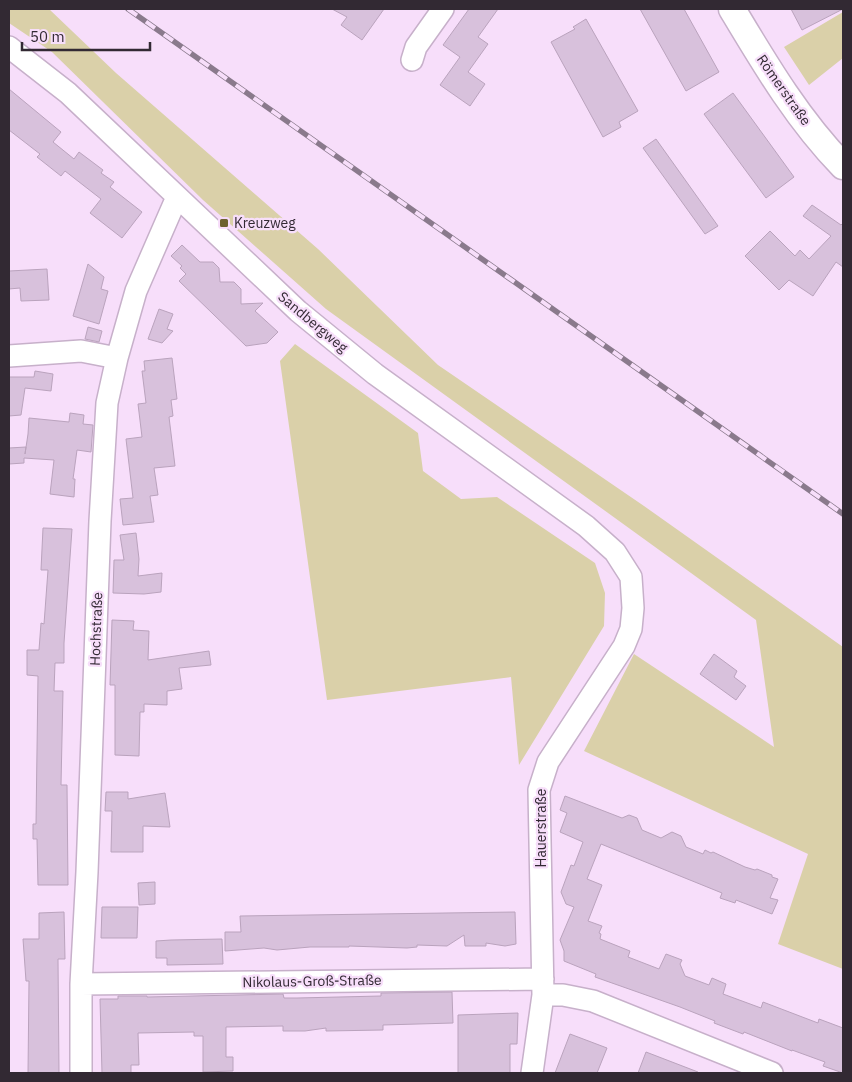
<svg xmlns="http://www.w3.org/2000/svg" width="852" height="1082" font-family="'IBM Plex Sans',sans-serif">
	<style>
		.green { fill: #dad0a9 }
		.building { fill: #d8c1dc; stroke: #baa3bd }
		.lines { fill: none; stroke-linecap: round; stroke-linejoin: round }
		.minor-casing { stroke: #c7b0ca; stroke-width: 24 }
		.major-casing { stroke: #c7b0ca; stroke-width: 29 }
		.minor { stroke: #fff; stroke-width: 21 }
		.major { stroke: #fff; stroke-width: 26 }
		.rail-casing { stroke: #8a7a8c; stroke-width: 5.5 }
		.rail { stroke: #f7defa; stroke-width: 4; stroke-dasharray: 11; stroke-linecap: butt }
		.poi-dot { fill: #6d612e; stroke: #f7defa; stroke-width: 2 }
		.labels { text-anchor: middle; stroke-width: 4.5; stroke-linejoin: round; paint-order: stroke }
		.street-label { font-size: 14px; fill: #322933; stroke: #f7defa }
		.poi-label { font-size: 14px; fill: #322933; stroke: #f7defa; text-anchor: start }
	</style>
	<rect width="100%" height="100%" fill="#f7defa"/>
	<path class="green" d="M9,9H49L116,73L318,249L438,365L644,506L843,647V969L778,944L808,854L584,751L634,654L774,747L756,620L326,309L203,200L52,52L9,23Z
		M843,12V58L809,85L784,47Z
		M295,344L418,433L423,471L461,499L497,497L595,563L605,593L604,626L519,765L511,677L327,700L280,361Z"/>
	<path class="building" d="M332,9H384L362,40L341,25L347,17Z
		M469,9H498L478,37L488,44L468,72L485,84L470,106L440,85L460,57L443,45Z
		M640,9H684L719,72L686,91Z
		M791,9H843L802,30Z
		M586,19L638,111L619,122L621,127L603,137L551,42L575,29L573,27Z
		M9,89L61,132L53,142L74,159L79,152L103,170L101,173L114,182L110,187L142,212L122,238L90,213L101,199L65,171L61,176L37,157L40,154L9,130Z
		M733,93L794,177L766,198L704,114Z
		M656,139L718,226L705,234L643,148Z
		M812,205L841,225L843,223V267L836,262L813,296L789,280L779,290L745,256L770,231L795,256L800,250L809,259L831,236L803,216Z
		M182,245L200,262H213L219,268L220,282H234L241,289V304L263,303L255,311L278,332L267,343L246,346L179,281L186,274L180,268L182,266L171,256Z
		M88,264L104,277L101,289L108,291L99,324L73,316Z
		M47,269L49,300L21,301L20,288L9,289V271Z
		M159,309L173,314L167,329L173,331L162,343L148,339Z
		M88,327L102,331L99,342L85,339Z
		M172,358L177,399L171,400L173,416L169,417L175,466L154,468L158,495L150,496L154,522L123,525L120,499L133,498L126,439L142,437L138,404L146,403L142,371H145L144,361Z
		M35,371L53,374L51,391L25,388L21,415L9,416V377H34Z
		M70,413L84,415L83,424L93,425L91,452L77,450L73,479H75L74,497L50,494L54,460L24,458V463L9,464V448L26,447L25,454L28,434L29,418L69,422Z
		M43,528L72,529L64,643V663H55L54,691H63L61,785H67L68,885H38L37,839H33V824H36L38,676L27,675V650H39L41,623L44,624L48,570H41Z
		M136,533L139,559L138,576L162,573L161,592L144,594L113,593L114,560H124L120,535Z
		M112,620L134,621L133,630L149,631L148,660L209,651L211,665L179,668L182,689L167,691V705L144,704V712H140L139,756L115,755V685H110Z
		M714,654L737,671L734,677L746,686L736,700L700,674Z
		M106,792H128V799L165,793L170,827L143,826V852H111L112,811H105Z
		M565,796L622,818L629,815L637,818L642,830L661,838L672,832L681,836L686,847L703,854L705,850L711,853L713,852L745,867L755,870L757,869L772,875V877L778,879L770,898L778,900L772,914L736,900L735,903L720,898L722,893L601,844L587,879L602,885L588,921L602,926L599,933L601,934L600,939L630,951L628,957L659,969L666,954L682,960L680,964L685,976L709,985L712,978L726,984L723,994L761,1008L763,1002L818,1023L819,1019L843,1028V1073L823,1066L825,1062L792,1050V1051L744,1032L743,1034L714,1023L715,1021L680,1007L595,977L596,974L564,961V951L560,940L574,907L566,904L561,892L571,865L574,866L583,842L560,832L567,813L560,810Z
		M155,882V904L139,905L138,883Z
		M102,907H138L137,938H101Z
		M64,912L65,959H58L59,1073H28L29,981H26L23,939H39V913Z
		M515,912L516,944L505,946L486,943V946H465L464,935L447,946L417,945V947L407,948L349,946V947H310L277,950L264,948L225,951V932H241L240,916Z
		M222,939L223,964L167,965V958H156V941L171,940Z
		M452,992L453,1023L383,1025V1030L326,1031V1028L305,1031H283V1026L226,1027V1057H233V1071L203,1072V1036H194V1032L138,1033L139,1065H131V1073H102L100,999H118V996H147V997L283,994L284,998H297L381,996V993Z
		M518,1013L517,1044H510V1073H458V1015Z
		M570,1034L607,1048L597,1073H555Z
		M646,1052L698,1072V1073H638Z"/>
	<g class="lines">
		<g class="minor-casing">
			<path id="minor" d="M9,47L68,93L298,311L375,374L586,526L615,552L631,577L633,608L631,629L624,646L548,762L539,790L543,995L532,1073
				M412,60L416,47L443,9
				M9,356L81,351L117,358
				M81,984L543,979
				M543,995H563L593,1001L772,1073
				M81,1073V984L87,872L100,521L107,403L117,358L136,291L177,197"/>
		</g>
		<g class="major-casing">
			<path id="major" d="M732,9C765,64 798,120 843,166"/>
		</g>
		<use href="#minor" class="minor"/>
		<use href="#major" class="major"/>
		<g class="rail-casing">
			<path id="rail" d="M128,9L843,514"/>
		</g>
		<use href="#rail" class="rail"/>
	</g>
	<rect class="poi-dot" x="219" y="218" width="10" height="10" rx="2.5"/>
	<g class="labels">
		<g class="street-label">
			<text transform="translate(784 90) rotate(55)" y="5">Römerstraße</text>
			<text transform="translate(313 322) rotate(40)" y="5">Sandbergweg</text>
			<text transform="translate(96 629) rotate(-88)" y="5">Hochstraße</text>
			<text transform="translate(541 828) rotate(-90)" y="5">Hauerstraße</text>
			<text transform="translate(312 981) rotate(-1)" y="5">Nikolaus-Groß-Straße</text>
		</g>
		<g class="poi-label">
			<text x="234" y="228">Kreuzweg</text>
		</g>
	</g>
	<rect width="852" height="1082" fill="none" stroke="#322933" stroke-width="20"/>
	<path d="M22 42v8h128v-8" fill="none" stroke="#322933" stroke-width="2.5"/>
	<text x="30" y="42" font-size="15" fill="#322933" stroke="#f7defa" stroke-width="4" paint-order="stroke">50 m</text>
</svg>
